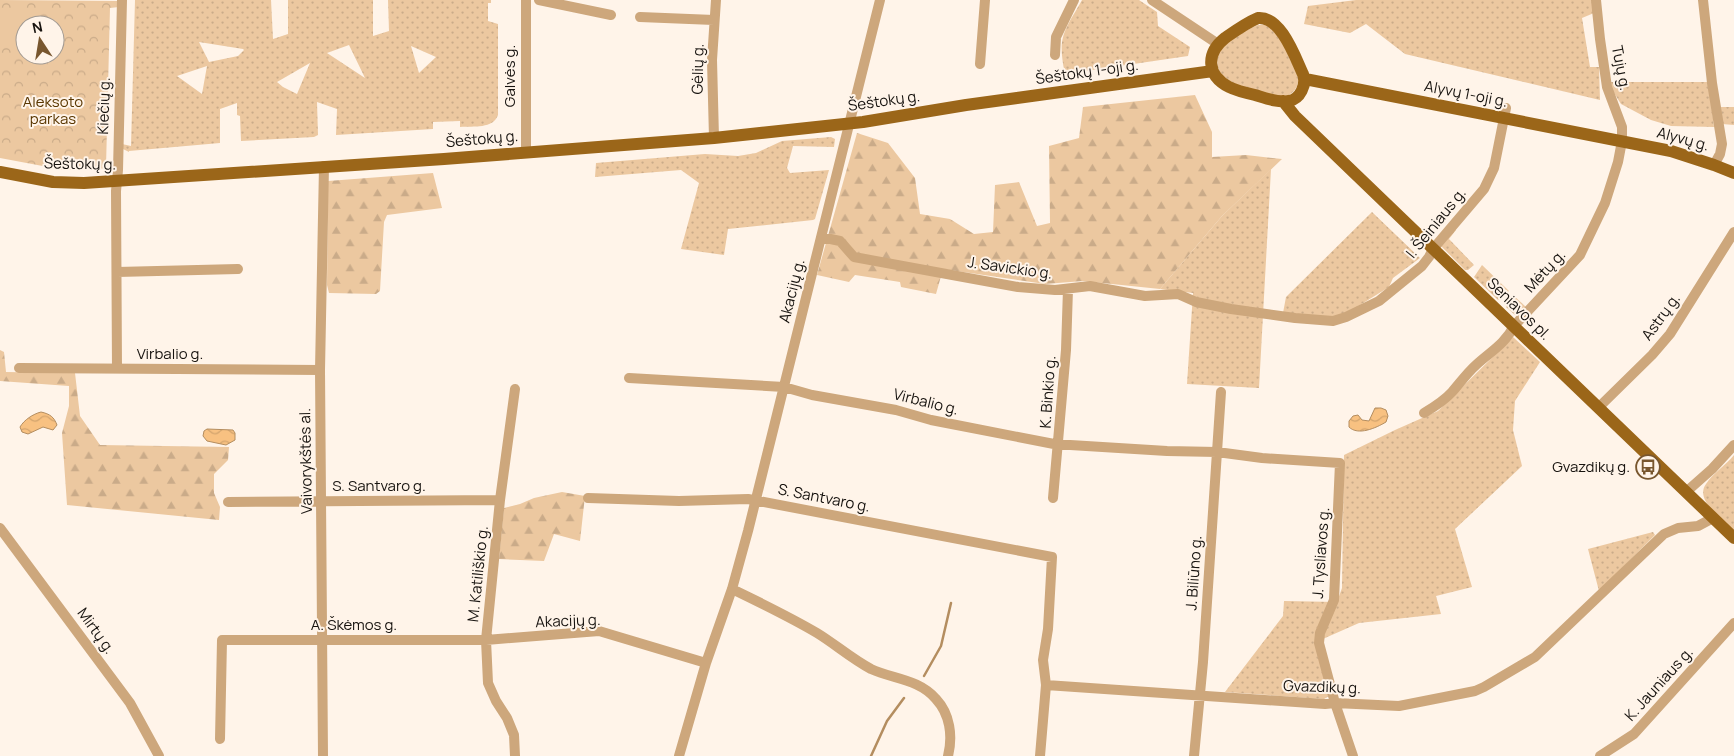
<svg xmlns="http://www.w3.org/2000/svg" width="1734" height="756" font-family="Manrope,sans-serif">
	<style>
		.grass { fill: url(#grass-dots); fill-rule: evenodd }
		.forest { fill: url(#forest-firs) }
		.park { fill: url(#park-crowns); fill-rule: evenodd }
		.garden { fill: #ecc8a0 }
		.water { fill: url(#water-waves); stroke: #b48d5f }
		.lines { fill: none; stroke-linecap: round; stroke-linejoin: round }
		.stream { stroke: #b48d5f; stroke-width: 2.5 }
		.minor { stroke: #cda77c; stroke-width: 10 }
		.major { stroke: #9b6619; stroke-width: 12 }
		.labels { text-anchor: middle; stroke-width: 4; stroke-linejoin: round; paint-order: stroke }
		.street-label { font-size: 15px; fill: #17130f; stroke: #fff4e9 }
		.park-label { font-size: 15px; fill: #5a3701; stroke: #fff4e9 }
		.poi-label { font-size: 15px; fill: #17130f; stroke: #fff4e9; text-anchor: end }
	</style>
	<defs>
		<pattern id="grass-dots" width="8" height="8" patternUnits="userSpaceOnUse" patternTransform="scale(1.25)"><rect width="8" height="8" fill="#ecc8a0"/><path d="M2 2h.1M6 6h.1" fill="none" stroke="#caab89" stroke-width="1.8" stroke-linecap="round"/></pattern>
		<pattern id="forest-firs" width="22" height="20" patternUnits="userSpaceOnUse" patternTransform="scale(1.25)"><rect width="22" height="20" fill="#ecc8a0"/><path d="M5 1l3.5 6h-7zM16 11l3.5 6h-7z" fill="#caab89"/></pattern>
		<pattern id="park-crowns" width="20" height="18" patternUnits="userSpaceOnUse" patternTransform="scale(1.25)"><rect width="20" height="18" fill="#ecc8a0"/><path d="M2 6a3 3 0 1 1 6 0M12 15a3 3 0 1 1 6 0" fill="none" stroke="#caab89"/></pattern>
		<pattern id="water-waves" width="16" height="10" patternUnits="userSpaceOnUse" patternTransform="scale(1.25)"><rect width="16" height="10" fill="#f8c181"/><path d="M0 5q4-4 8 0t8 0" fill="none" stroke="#d4a56e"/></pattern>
	</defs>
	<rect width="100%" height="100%" fill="#fff4e9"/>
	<path class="grass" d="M135,0H271L273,39L288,34V0H373V36L389,31L388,0H491V3H488V21L498,24V115C493,129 474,126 460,127V121L433,122V129L336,135L337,109L317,102L318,135L314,137L241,141L240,116L237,115V103L220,109V143L129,151V152L123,149L122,144L131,146ZM199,42L243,49L244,50L238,56L209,62ZM349,45L365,78L327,53ZM411,46L436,57L419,73ZM310,63L297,94L283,87L277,82ZM207,66L202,94L177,76Z
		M1082,0H1139L1157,12L1158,26L1190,47L1188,56L1065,74C1057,36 1064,32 1082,0Z
		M1356,0H1592L1594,13L1582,18L1590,67H1599L1600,100L1405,54L1366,24L1350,33L1304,24L1308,6Z
		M1258,25H1266L1278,33L1299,78C1297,90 1293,95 1281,97C1265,93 1247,90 1232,84C1225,81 1222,77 1219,70C1210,47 1240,33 1258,25Z
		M1607,82H1709L1714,127L1671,126L1651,120L1621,104Z
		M1720,107H1734V125L1722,124Z
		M831,137L835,139L834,147L793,146L787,168L790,173L829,170L815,219L813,220L728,229L724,255L681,249L699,183L681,170L595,177L596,163L705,154L738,156L756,153L782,141Z
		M1271,169L1259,388L1187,384L1193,293L1160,289L1222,216Z
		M1372,212L1420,258L1393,278L1389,287L1344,315L1327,318L1283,313L1286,297Z
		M1453,230H1456L1449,239L1474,265L1468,270H1465L1441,246Z
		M1482,265L1509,291L1498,300L1474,277Z
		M1513,295L1526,307L1517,315H1515L1506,307Z
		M1513,337L1540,362L1515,401L1513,430L1522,466L1455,529L1472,587L1436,596L1441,614L1359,623L1316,642L1329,696L1324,699L1225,692L1283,616L1284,601L1337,602L1342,588L1344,455L1395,430L1438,411Z
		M1734,455V531C1723,520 1694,500 1706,484C1713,473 1726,465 1734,455Z
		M1653,532L1655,535L1599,591L1588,549Z"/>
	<path class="forest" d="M1195,95L1212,132V157L1246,155L1282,159L1222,216L1160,289L1083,281L1045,284L943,269L936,294L901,287L900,282L855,275L849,282L817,275L857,133L888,143L915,178L920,214L950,219L974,234L993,232L995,185L1019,182L1037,226L1050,223L1049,146L1079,138L1083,107Z
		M433,173L442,208L387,215L384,222L380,291L376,294L329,293L327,285L328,181Z
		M0,350L4,352L6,372L75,373L80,416L100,445L229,447L228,460L214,474V493L220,507L219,520L67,505L62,433L69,406V386L0,381Z
		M562,492L585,496L580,541L554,534L544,561L499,559L504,508L520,504L534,498Z"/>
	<path class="park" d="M0,0L119,1V7L110,8L106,167H114V168L64,170L0,158ZM25,25H55V55H25Z"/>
	<path class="garden" d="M0,11H28V25H25V42H0Z"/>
	<path class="water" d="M1375,408H1381L1386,410L1388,416L1386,422C1376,428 1358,436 1349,427V421L1353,416L1358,415L1362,420L1369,421Z
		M41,412C50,414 54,417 57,425L53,430L43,427L28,434L22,432L20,427C24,420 33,414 41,412Z
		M207,429L233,430L235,433V440L226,445L207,441L203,436L204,431Z"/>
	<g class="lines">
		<path class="stream" d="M924,676L941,646L951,603
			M871,756L887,721L904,698"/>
		<path class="minor" d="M526,0V152
			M539,0L611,15
			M1152,0L1218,44
			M1703,0L1712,83L1722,144L1720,154L1714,165
			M640,17L714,20
			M1055,55L1056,37L1074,0
			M980,64L985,0
			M714,138L712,60L716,0
			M821,237L840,241L854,257L1018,287L1055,290L1090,286L1145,296L1178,294L1196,302L1231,309L1295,318L1333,321L1346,317L1379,301L1422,266L1429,257L1433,249L1484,189L1494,168L1506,108
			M117,272L238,269
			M19,368L320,370
			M117,369L116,191L118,170L122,0
			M629,378L784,387L812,395L896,410L931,420L1054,444L1167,451L1217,452L1262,458L1340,463L1334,600L1320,633L1319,643L1335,703L1353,756
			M515,389L500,500L486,640L488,683L496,701L507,718L514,735L515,756
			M1598,408L1652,355L1670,334L1734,232
			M1424,413C1434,407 1444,401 1452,392C1460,383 1467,373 1476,365C1490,352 1505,344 1514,326L1580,255L1605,203L1618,162L1622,141V127L1607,87L1600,39L1596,0
			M1686,492L1712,469L1734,445
			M588,498L679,501L748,499L1052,557L1048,629L1043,660L1046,685L1040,756
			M1053,498L1066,350L1068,289
			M228,502L500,500
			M0,528L130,703L159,756
			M732,589C761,603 790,617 817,633C835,644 852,659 871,669C893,679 919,679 936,699C950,714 953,736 948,756
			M1046,685L1325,704L1335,703L1399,706L1475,691L1484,687L1535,657L1664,534L1678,528L1698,526L1713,518
			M220,739L222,640H486L599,631L706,663
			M323,756L320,370L324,166
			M679,756L706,663L732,589L748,531L880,0
			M1194,756L1203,662L1221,392
			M1600,756L1634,734L1734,623"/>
		<path class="major" d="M1258,18C1281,16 1295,57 1303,74C1307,85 1300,99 1289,101C1278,103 1265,98 1255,95C1246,93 1237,91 1229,87C1206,75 1206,53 1225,38C1235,31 1246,23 1258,18Z
			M1305,79L1671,151L1714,165L1734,173
			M1283,101L1295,116L1734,538
			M0,172L53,182L84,183L444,159L714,138L863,122L966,105L1213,71"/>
	</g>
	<defs>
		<g id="bus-ring" transform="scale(1.25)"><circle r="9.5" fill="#fff4e9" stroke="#78562e" stroke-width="1.5"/><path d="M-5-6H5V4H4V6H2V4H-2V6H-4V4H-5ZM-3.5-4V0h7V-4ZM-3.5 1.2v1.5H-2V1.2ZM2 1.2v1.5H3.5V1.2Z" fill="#78562e"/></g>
	</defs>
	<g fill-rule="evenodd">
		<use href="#bus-ring" x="1648" y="467"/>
	</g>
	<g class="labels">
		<g class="street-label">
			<text transform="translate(1621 68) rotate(79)" y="5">Tujų g.</text>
			<text transform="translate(698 69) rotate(-89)" y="5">Gėlių g.</text>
			<text transform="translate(1087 72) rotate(-8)" y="5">Šeštokų 1-oji g.</text>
			<text transform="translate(510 76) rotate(-90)" y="5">Galvės g.</text>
			<text transform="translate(1466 94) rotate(11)" y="5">Alyvų 1-oji g.</text>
			<text transform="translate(884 101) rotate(-8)" y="5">Šeštokų g.</text>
			<text transform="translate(104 106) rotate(-88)" y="5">Kiečių g.</text>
			<text transform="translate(482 139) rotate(-5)" y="5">Šeštokų g.</text>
			<text transform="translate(1683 139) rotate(15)" y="5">Alyvų g.</text>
			<text transform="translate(80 164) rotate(1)" y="5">Šeštokų g.</text>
			<text transform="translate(1436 223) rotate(-51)" y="5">I. Šeiniaus g.</text>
			<text transform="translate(1010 268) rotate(8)" y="5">J. Savickio g.</text>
			<text transform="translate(1545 271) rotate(-47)" y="5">Mėtų g.</text>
			<text transform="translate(792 291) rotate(-76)" y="5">Akacijų g.</text>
			<text transform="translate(1519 309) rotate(44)" y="5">Seniavos pl.</text>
			<text transform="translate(1661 317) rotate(-54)" y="5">Astrų g.</text>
			<text x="170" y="359">Virbalio g.</text>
			<text transform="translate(1048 392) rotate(-86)" y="5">K. Binkio g.</text>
			<text transform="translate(926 402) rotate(14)" y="5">Virbalio g.</text>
			<text transform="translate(306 461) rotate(-91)" y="5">Vaivorykštės al.</text>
			<text x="379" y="491">S. Santvaro g.</text>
			<text transform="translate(824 498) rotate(11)" y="5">S. Santvaro g.</text>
			<text transform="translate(1321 553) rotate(-86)" y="5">J. Tysliavos g.</text>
			<text transform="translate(1194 573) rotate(-86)" y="5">J. Biliūno g.</text>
			<text transform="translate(478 574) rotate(-84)" y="5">M. Katiliškio g.</text>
			<text transform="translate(568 621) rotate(-2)" y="5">Akacijų g.</text>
			<text x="354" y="630">A. Škėmos g.</text>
			<text transform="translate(96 631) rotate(54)" y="5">Mirtų g.</text>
			<text transform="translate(1659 684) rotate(-48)" y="5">K. Jauniaus g.</text>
			<text transform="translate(1322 687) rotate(2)" y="5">Gvazdikų g.</text>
		</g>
		<g class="park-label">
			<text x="53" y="107">Aleksoto<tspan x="53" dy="17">parkas</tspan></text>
		</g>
		<g class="poi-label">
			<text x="1630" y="472">Gvazdikų g.</text>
		</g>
	</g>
	<g transform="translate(40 40) rotate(348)"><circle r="24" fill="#fff4e9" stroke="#a29a92"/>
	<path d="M0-4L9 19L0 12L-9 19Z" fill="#78562e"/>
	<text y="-8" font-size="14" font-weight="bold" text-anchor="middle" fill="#17130f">N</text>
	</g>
</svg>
